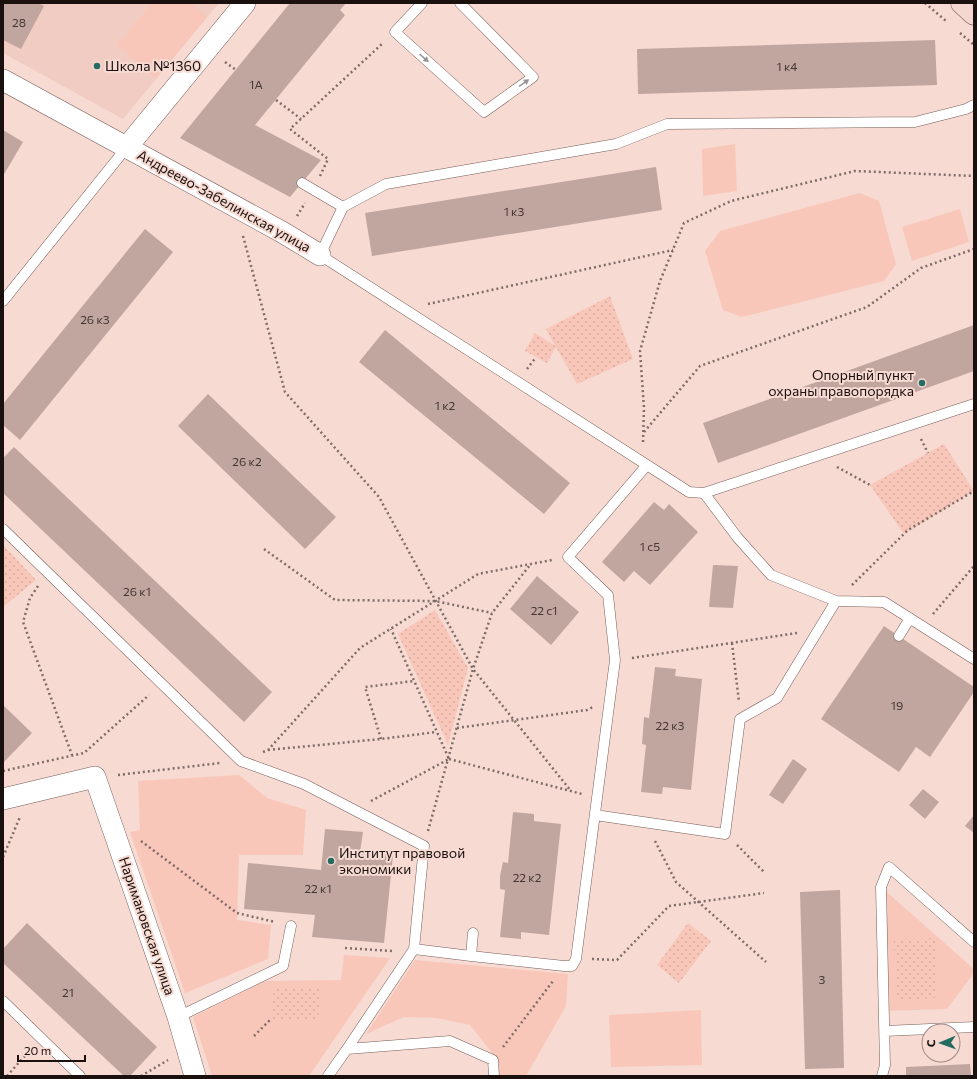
<svg xmlns="http://www.w3.org/2000/svg" width="977" height="1079" font-family="Commissioner,sans-serif">
	<style>
		.built { fill: #f1ccc2 }
		.grass { fill: #f9c7b9 }
		.park { fill: url(#park-dots) }
		.building { fill: #c1a69f }
		.lines { fill: none; stroke-linecap: round; stroke-linejoin: round }
		.lane-casing { stroke: #775e58; stroke-width: 11 }
		.street-casing { stroke: #775e58; stroke-width: 22 }
		.secondary-casing { stroke: #775e58; stroke-width: 23 }
		.path { stroke: #7f6d68; stroke-width: 2.5; stroke-dasharray: 2 3; stroke-linecap: butt }
		.lane { stroke: #fff; stroke-width: 10 }
		.street { stroke: #fff; stroke-width: 21 }
		.secondary { stroke: #f3d7d0; stroke-width: 22 }
		.oneway { fill: #989493 }
		.poi-dot { fill: #246c62; stroke: #f7dad2; stroke-width: 1.5 }
		.labels { text-anchor: middle; stroke-width: 4; stroke-linejoin: round; paint-order: stroke }
		.number-label { font-size: 12px; fill: #443632 }
		.poi-label { font-size: 14px; fill: #1a110e; stroke: #f7dad2; text-anchor: start }
		.street-label { font-size: 14px; fill: #1a110e; stroke: #f7dad2 }
	</style>
	<defs>
		<pattern id="park-dots" width="8" height="8" patternUnits="userSpaceOnUse"><rect width="8" height="8" fill="#f9c7b9"/><path d="M2 2h.1M6 6h.1" fill="none" stroke="#d5aa9e" stroke-width="1.8" stroke-linecap="round"/></pattern>
	</defs>
	<rect width="100%" height="100%" fill="#f7dad2"/>
	<path class="built" d="M3,3H217L218,4L123,119L3,53Z"/>
	<path class="grass" d="M152,3H191L207,17L156,79L117,45Z
		M735,144L737,191L703,196L702,149Z
		M860,193L879,201L896,264L884,281L742,317L723,310L705,251L720,231Z
		M960,209L969,242L912,261L902,227Z
		M239,775L267,798L306,810L303,855H239L237,920L271,925L268,959L185,993L130,832L140,830L138,781Z
		M881,887L974,969V973L947,1009L884,1011Z
		M344,955L390,958L309,1076H212L193,1017L265,981L341,980Z
		M415,960L568,974L566,1006L526,1076H499L496,1058L470,1025L437,1018L404,1017L366,1034Z
		M701,1010L702,1065L611,1067L609,1015Z"/>
	<path class="park" d="M610,296L633,359L577,384L556,347L547,363L525,351L535,333L555,346L546,329Z
		M944,444L974,491L904,534L870,485Z
		M3,545L36,580L3,607Z
		M435,610L468,668L448,745L398,634Z
		M688,923L711,941L679,983L657,965Z
		M935,938L937,998L896,1000L894,939Z
		M274,988H321L318,1019H271Z"/>
	<path class="building" d="M3,3H38L44,6L21,49L3,40Z
		M290,3H346L340,10L345,15L255,125L321,160L290,197L180,138Z
		M935,40L937,85L638,94L637,49Z
		M3,130L23,142L3,176Z
		M656,167L662,210L372,256L365,213Z
		M145,229L173,252L20,440L3,425V404Z
		M974,325V371L718,463L703,423Z
		M385,330L570,483L544,514L359,362Z
		M208,394L336,517L305,549L178,426Z
		M14,447L272,692L244,722L3,493V458Z
		M654,502L664,510L669,504L698,532L650,585L634,571L624,582L602,562Z
		M713,565L738,566L733,608L709,607Z
		M537,576L579,612L551,645L510,609Z
		M884,626L974,687V692L930,757L916,747L899,772L821,719Z
		M655,667L676,669L675,676L702,679L691,790L663,787L662,794L641,792L646,745L642,744L644,717L649,718Z
		M3,705L32,733L3,763Z
		M793,759L807,769L783,804L769,795Z
		M923,789L939,802L925,819L909,805Z
		M513,812L534,814V821L561,824L549,935L521,932V939L500,937L505,890L500,889V876L503,862L508,863Z
		M974,815V833L965,826Z
		M325,829L363,832L360,852L393,855L384,943L312,937L315,915L244,909L248,863L321,870Z
		M840,890L844,1068L805,1069L800,892Z
		M27,923L157,1047L130,1076H124L3,963V949Z
		M970,1064L971,1076H906V1067Z"/>
	<g class="lines">
		<g class="lane-casing">
			<path id="lane" d="M422,3L395,32L484,112L533,77L460,3
				M974,105L966,109L915,122L667,124L616,144L386,184L343,207L320,255L689,492L704,493L974,404
				M302,183L343,207
				M3,301L127,147
				M704,493L737,537L771,575L836,601L884,602L974,659
				M3,529L241,761L304,784L424,846L414,949L347,1049
				M899,636L910,618
				M595,815L725,834L740,719L777,698L836,601
				M414,949L471,956L473,933
				M471,956L564,966H572L576,959L615,660L608,595L568,557L647,465
				M3,1001L80,1076
				M178,1017L283,966L291,926
				M885,1031L974,1027
				M328,1076L347,1049L450,1041L493,1060L494,1076
				M882,1076L885,1065L881,887L889,867L974,942"/>
		</g>
		<g class="street-casing">
			<path id="street" d="M3,80L282,232L320,255
				M127,147L245,3
				M3,799L95,777L178,1017L195,1076"/>
		</g>
		<g class="secondary-casing">
			<path id="secondary" d="M962,3L974,14"/>
		</g>
		<path class="path" d="M925,3L946,21
			M960,33L974,45
			M225,62L236,70
			M276,100L301,119
			M320,176L328,159L290,129L383,43
			M297,216L305,203
			M243,236L285,392L379,497L473,669L571,791
			M428,304L673,250
			M527,369L536,357
			M644,432L700,366L867,307L921,268L974,249
			M921,439L928,453
			M643,442L644,408L640,351L660,281L684,223L731,201L855,171L974,176
			M837,467L870,485
			M264,549L335,600L435,601L492,613
			M852,585L908,530L974,491
			M38,586L30,598L23,622L72,755
			M933,614L974,566
			M732,643L739,702
			M632,658L797,633
			M457,728L587,710L593,707
			M381,739L365,687L414,681
			M268,750L381,739L436,732
			M263,752L268,750L360,648L478,574L552,560
			M449,759L582,794
			M3,771L84,753L149,695
			M118,775L220,763
			M371,801L449,759L391,629
			M428,831L473,669L492,613L530,565
			M141,841L237,913L275,922
			M655,841L676,882L766,962
			M737,845L764,872
			M440,852L458,858
			M3,857L20,817
			M345,948L392,951
			M592,959L617,960L669,906L764,893
			M254,1036L271,1019
			M503,1047L553,981
			M7,1076L31,1049
			M141,1076L168,1060"/>
		<use href="#lane" class="lane"/>
		<use href="#street" class="street"/>
		<use href="#secondary" class="secondary"/>
	</g>
	<defs><path id="oneway-solid" d="M-6-.8H1V-3.2L6.5 0L1 3.2V.8H-6Z"/></defs>
	<g class="oneway">
		<use href="#oneway-solid" transform="translate(424 58) rotate(42)"/>
		<use href="#oneway-solid" transform="translate(524 83) rotate(-35)"/>
	</g>
	<g class="poi-dot">
		<circle cx="97" cy="66" r="4"/>
		<circle cx="922" cy="383" r="4"/>
		<circle cx="331" cy="861" r="4"/>
	</g>
	<g class="labels">
		<g class="number-label">
			<text x="19" y="27">28</text>
			<text x="787" y="71">1 к4</text>
			<text x="256" y="89">1А</text>
			<text x="514" y="216">1 к3</text>
			<text x="95" y="324">26 к3</text>
			<text x="445" y="410">1 к2</text>
			<text x="247" y="466">26 к2</text>
			<text x="650" y="551">1 с5</text>
			<text x="137" y="596">26 к1</text>
			<text x="544" y="615">22 с1</text>
			<text x="897" y="710">19</text>
			<text x="670" y="730">22 к3</text>
			<text x="527" y="882">22 к2</text>
			<text x="318" y="893">22 к1</text>
			<text x="822" y="984">3</text>
			<text x="68" y="997">21</text>
		</g>
		<g class="poi-label">
			<text x="105" y="71">Школа №1360</text>
			<text x="914" y="380" text-anchor="end">Опорный пункт<tspan x="914" dy="16">охраны правопорядка</tspan></text>
			<text x="339" y="858">Институт правовой<tspan x="339" dy="16">экономики</tspan></text>
		</g>
		<g class="street-label">
			<text transform="translate(224 201) rotate(29)" y="5">Андреево-Забелинская улица</text>
			<text transform="translate(147 926) rotate(71)" y="5">Наримановская улица</text>
		</g>
	</g>
	<rect width="977" height="1079" fill="none" stroke="#1a110e" stroke-width="8"/>
	<g transform="translate(941 1043) rotate(268)"><circle r="19" fill="#f7dad2" stroke="#9f8a84"/>
	<path d="M0-3L7 15L0 10L-7 15Z" fill="#246c62"/>
	<text y="-6" font-size="11" font-weight="bold" text-anchor="middle" fill="#1a110e">С</text>
	</g>
	<path d="M18 1055v6h67v-6" fill="none" stroke="#1a110e" stroke-width="2"/>
	<text x="24" y="1055" font-size="12" fill="#1a110e" stroke="#f7dad2" stroke-width="3" paint-order="stroke">20 m</text>
</svg>
